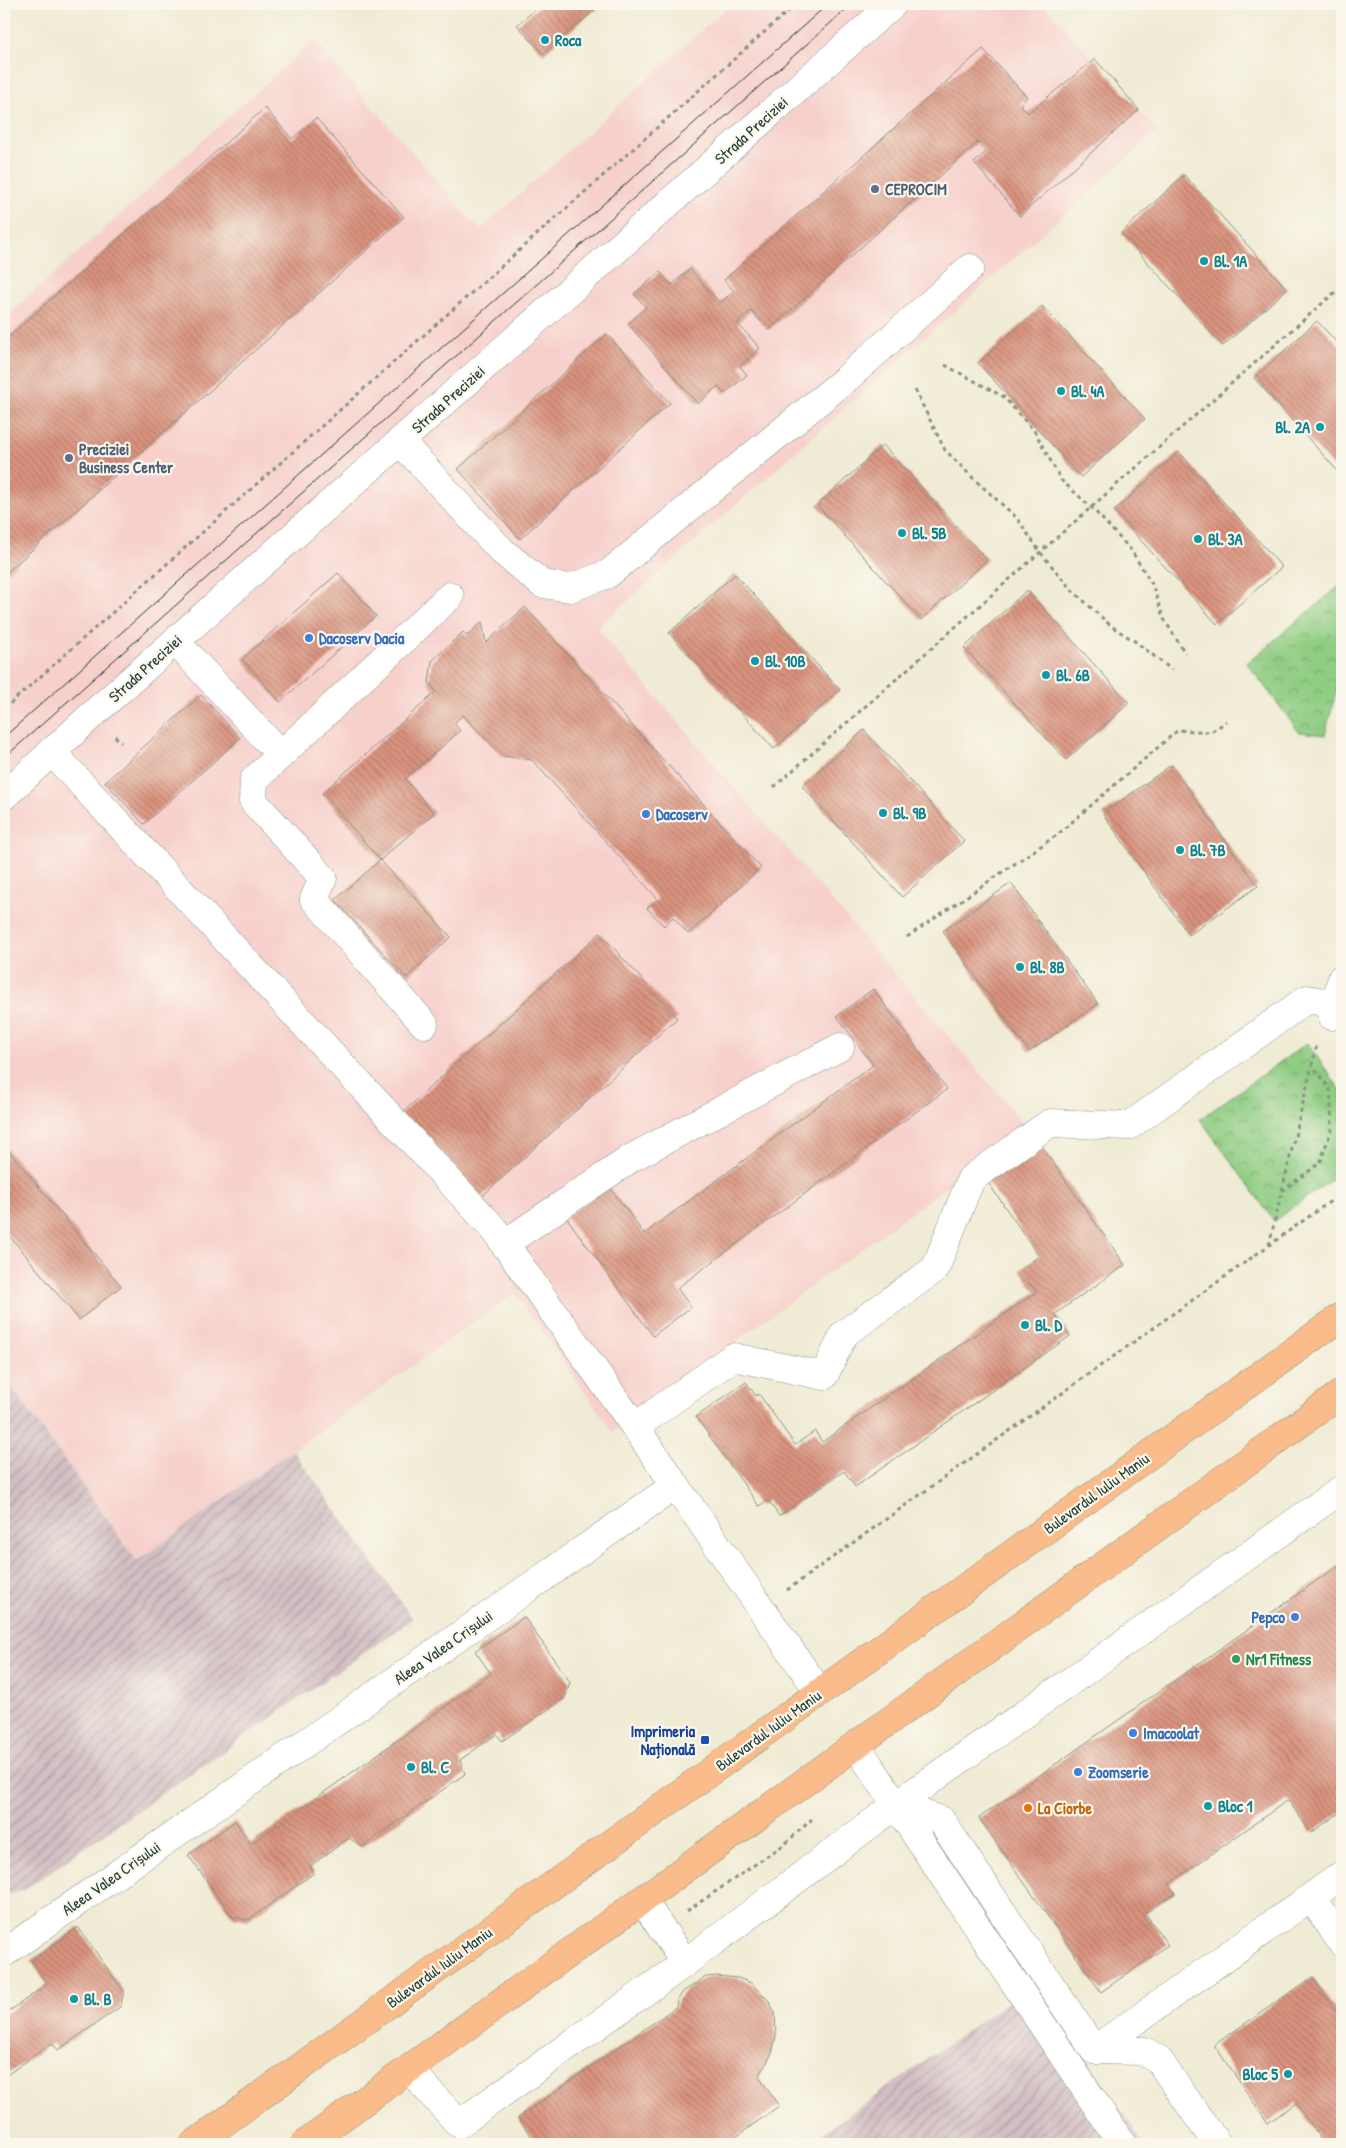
<svg xmlns="http://www.w3.org/2000/svg" width="1346" height="2148" font-family="'Patrick Hand',sans-serif">
	<style>
		.built { fill: #f7d0cc }
		.industrial { fill: url(#industrial-furrows) }
		.park { fill: url(#park-crowns); stroke: #58855c }
		.building { fill: url(#building-back-hatch) }
		.lines { fill: none; stroke-linecap: round; stroke-linejoin: round }
		.minor-casing { stroke: #889484; stroke-width: 29 }
		.major-casing { stroke: #889484; stroke-width: 29 }
		.path { stroke: #889484; stroke-width: 3; stroke-dasharray: 4 4; stroke-linecap: butt }
		.minor { stroke: #fff; stroke-width: 28 }
		.major { stroke: #fabc8b; stroke-width: 28 }
		.tram { stroke: #1f3d34; stroke-width: 1 }
		.culture-dot { fill: #0f9aa8; stroke: #fbf7ec; stroke-width: 2 }
		.service-dot { fill: #5c6f8a; stroke: #fbf7ec; stroke-width: 2 }
		.shop-dot { fill: #3f7fe0; stroke: #fbf7ec; stroke-width: 2 }
		.leisure-dot { fill: #2e9e5b; stroke: #fbf7ec; stroke-width: 2 }
		.transit-dot { fill: #1a4fb4; stroke: #fbf7ec; stroke-width: 2 }
		.food-dot { fill: #e8710a; stroke: #fbf7ec; stroke-width: 2 }
		.labels { text-anchor: middle; stroke-width: 4.5; stroke-linejoin: round; paint-order: stroke }
		.culture-label { font-size: 16px; font-weight: bold; fill: #0d838f; stroke: #fbf7ec; text-anchor: start }
		.street-label { font-size: 16px; fill: #1f3d34; stroke: #fbf7ec }
		.service-label { font-size: 16px; font-weight: bold; fill: #4e5e75; stroke: #fbf7ec; text-anchor: start }
		.shop-label { font-size: 16px; font-weight: bold; fill: #366cbe; stroke: #fbf7ec; text-anchor: start }
		.leisure-label { font-size: 16px; font-weight: bold; fill: #27864d; stroke: #fbf7ec; text-anchor: start }
		.transit-label { font-size: 16px; font-weight: bold; fill: #164399; stroke: #fbf7ec; text-anchor: end }
		.food-label { font-size: 16px; font-weight: bold; fill: #c56008; stroke: #fbf7ec; text-anchor: start }
	</style>
	<defs>
		<pattern id="industrial-furrows" width="10" height="10" patternUnits="userSpaceOnUse" patternTransform="scale(1.25)"><rect width="10" height="10" fill="#d2bec3"/><path d="M-1 1l2-2M0 10L10 0M9 11l2-2" fill="none" stroke="#aa9c9f"/></pattern>
		<pattern id="park-crowns" width="20" height="18" patternUnits="userSpaceOnUse" patternTransform="scale(1.25)"><rect width="20" height="18" fill="#90cd83"/><path d="M2 6a3 3 0 1 1 6 0M12 15a3 3 0 1 1 6 0" fill="none" stroke="#75a86c"/></pattern>
		<pattern id="building-back-hatch" width="6" height="6" patternUnits="userSpaceOnUse" patternTransform="scale(1.25)"><rect width="6" height="6" fill="#da937e"/><path d="M-1 5l2 2M0 0l6 6M5-1l2 2" fill="none" stroke="#b07968"/></pattern>
	</defs>
	<rect width="100%" height="100%" fill="#fbf7ec"/>
	<filter id="ink" filterUnits="userSpaceOnUse"><feTurbulence type="fractalNoise" baseFrequency=".02" numOctaves="2"/><feDisplacementMap in="SourceGraphic" scale="10" xChannelSelector="R" yChannelSelector="G"/><feConvolveMatrix kernelMatrix="1 2 1 2 8 2 1 2 1" color-interpolation-filters="sRGB"/></filter>
	<filter id="wash" filterUnits="userSpaceOnUse"><feTurbulence type="fractalNoise" baseFrequency=".0096" numOctaves="4" result="noise"/><feDisplacementMap in="SourceGraphic" scale="20" xChannelSelector="R" yChannelSelector="G"/><feGaussianBlur stdDeviation="1.12" result="paint"/><feColorMatrix in="noise" values="0 0 0 0 0 0 0 0 0 0 0 0 0 0 0 0 0 1.4 0 .05"/><feComposite in="paint" operator="in"/></filter>
	<g filter="url(#wash)">
		<rect width="100%" height="100%" fill="#f0ebd4"/>
		<path class="built" d="M731,4H1043L1158,131L597,628L1027,1127L613,1432L515,1293L137,1561L4,1376V319L314,40L480,230Z"/>
		<path class="industrial" d="M4,1376L137,1561L293,1450L413,1619L24,1890L4,1896Z
			M1035,1982L1144,2144H808Z"/>
		<path class="park" d="M1342,584V668L1325,735L1299,732L1247,663Z
			M1307,1043L1342,1092V1172L1274,1221L1200,1119Z"/>
		<g id="blocks">
			<path class="building" d="M542,4H602L543,54L517,25Z
				M983,49L1027,97L1020,104L1028,113L1095,59L1139,110L1020,216L974,163L986,152L978,142L769,330L751,311L737,323L760,348L740,366L747,375L724,394L718,386L698,404L628,324L646,307L634,294L660,272L672,285L690,269L720,303L734,291L724,280Z
				M265,108L292,139L316,118L404,217L4,575V341Z
				M1184,175L1287,289L1223,346L1121,233Z
				M1042,306L1145,419L1081,477L978,363Z
				M1317,321L1342,348V476L1254,378Z
				M607,334L670,403L520,539L458,469Z
				M883,445L987,560L921,620L817,505Z
				M1179,452L1282,567L1217,624L1114,511Z
				M338,573L376,616L280,702L242,659Z
				M735,574L840,690L774,749L669,633Z
				M1027,590L1129,703L1066,760L964,648Z
				M525,607L761,868L688,934L673,917L664,926L647,908L658,899L532,760L502,756L463,715L454,723L460,731L405,779L434,813L380,860L451,937L406,978L335,900L380,860L322,793L436,692L429,683L432,661L463,632L467,636L482,622L486,643Z
				M201,695L240,738L144,824L105,782Z
				M864,730L964,841L902,897L802,786Z
				M1171,765L1258,886L1189,935L1103,814Z
				M1011,883L1098,1004L1029,1052L943,931Z
				M600,933L677,1018L479,1199L401,1114Z
				M873,989L947,1089L677,1288L691,1307L653,1336L566,1217L609,1186L644,1234L873,1065L837,1016Z
				M1038,1141L1125,1265L1055,1314L1070,1336L855,1487L844,1471L779,1516L768,1500L759,1506L696,1417L746,1382L756,1396L759,1394L795,1445L815,1431L822,1442L1036,1292L1020,1270L1039,1256L985,1178Z
				M4,1145L121,1286L79,1320L4,1229Z
				M1342,1563V1811L1311,1833L1288,1800L1169,1884L1175,1893L1145,1913L1168,1945L1101,1992L979,1818Z
				M524,1617L570,1682L565,1698L502,1741L497,1734L460,1760L465,1774L362,1847L349,1838L310,1866L314,1873L248,1920L233,1917L188,1855L235,1821L251,1844L491,1674L475,1651Z
				M78,1927L124,1992L120,2007L58,2050L52,2043L4,2077V2015L47,1984L31,1961Z
				M717,1976L738,1978L751,1983L769,2001L775,2013L776,2036L772,2053L759,2077L779,2106L726,2144H537L518,2118L676,2007L677,2000L684,1991L706,1977Z
				M1313,1977L1342,2020V2144H1324L1296,2103L1268,2123L1214,2045Z"/>
		</g>
	</g>
	<g filter="url(#ink)">
		<use href="#blocks" fill-opacity="0" stroke="#889484" stroke-width="1"/>
		<g class="lines">
			<g class="minor-casing">
				<path id="minor" d="M400,441L502,551L542,584L570,588L608,574L846,379L970,268
					M175,641L281,755
					M51,751L494,1229L635,1427L820,1693
					M4,796L94,713L893,4
					M1332,1016L1342,978
					M424,1024L314,899L323,878L253,801L254,780L450,596
					M504,1244L633,1157L840,1047
					M635,1427L733,1357L824,1376L844,1334L935,1269L971,1179L1050,1123L1129,1126L1307,999L1335,1004
					M856,1745L1122,2144
					M896,1805L941,1820L1094,2050
					M1311,1897L1342,1943
					M643,1901L685,1963
					M4,1953L676,1485
					M1094,2050L1342,1875
					M1094,2050L1144,2051L1158,2059L1217,2144
					M409,2069L459,2124L685,1963L896,1805L1342,1489"/>
			</g>
			<g class="major-casing">
				<path id="major" d="M194,2144L1342,1316
					M305,2144L1342,1393"/>
			</g>
			<path class="path" d="M945,365L1004,397L1035,432L1061,480L1091,507L1131,550L1152,584L1164,619L1185,653
				M915,390L945,450L975,480L1017,518L1040,552L1071,589L1111,626L1136,642L1172,670
				M4,709L796,4
				M115,736L121,743
				M774,787L1342,286
				M907,937L1057,835L1178,730L1211,732L1227,721
				M1282,1191L1320,1163L1332,1128L1330,1089L1312,1065
				M1269,1245L1317,1044
				M787,1590L1342,1193
				M687,1911L785,1844L812,1819"/>
			<use href="#minor" class="minor"/>
			<use href="#major" class="major"/>
			<path class="tram" d="M4,737L828,4
				M4,758L852,4"/>
		</g>
	</g>
	<g class="culture-dot">
		<circle cx="545" cy="40" r="5"/>
		<circle cx="1204" cy="261" r="5"/>
		<circle cx="1061" cy="391" r="5"/>
		<circle cx="1320" cy="427" r="5"/>
		<circle cx="902" cy="533" r="5"/>
		<circle cx="1198" cy="539" r="5"/>
		<circle cx="755" cy="661" r="5"/>
		<circle cx="1046" cy="675" r="5"/>
		<circle cx="883" cy="813" r="5"/>
		<circle cx="1180" cy="850" r="5"/>
		<circle cx="1020" cy="967" r="5"/>
		<circle cx="1025" cy="1325" r="5"/>
		<circle cx="411" cy="1767" r="5"/>
		<circle cx="1208" cy="1806" r="5"/>
		<circle cx="74" cy="1999" r="5"/>
		<circle cx="1288" cy="2074" r="5"/>
	</g>
	<g class="service-dot">
		<circle cx="875" cy="189" r="5"/>
		<circle cx="69" cy="458" r="5"/>
	</g>
	<g class="shop-dot">
		<circle cx="309" cy="638" r="5"/>
		<circle cx="646" cy="814" r="5"/>
		<circle cx="1295" cy="1617" r="5"/>
		<circle cx="1133" cy="1733" r="5"/>
		<circle cx="1078" cy="1772" r="5"/>
	</g>
	<circle class="leisure-dot" cx="1236" cy="1659" r="5"/>
	<rect class="transit-dot" x="700" y="1735" width="10" height="10" rx="2.5"/>
	<circle class="food-dot" cx="1028" cy="1808" r="5"/>
	<g class="labels">
		<g class="culture-label">
			<text x="555" y="46">Roca</text>
			<text x="1214" y="267">Bl. 1A</text>
			<text x="1071" y="397">Bl. 4A</text>
			<text x="1310" y="433" text-anchor="end">Bl. 2A</text>
			<text x="912" y="539">Bl. 5B</text>
			<text x="1208" y="545">Bl. 3A</text>
			<text x="765" y="667">Bl. 10B</text>
			<text x="1056" y="681">Bl. 6B</text>
			<text x="893" y="819">Bl. 9B</text>
			<text x="1190" y="856">Bl. 7B</text>
			<text x="1030" y="973">Bl. 8B</text>
			<text x="1035" y="1331">Bl. D</text>
			<text x="421" y="1773">Bl. C</text>
			<text x="1218" y="1812">Bloc 1</text>
			<text x="84" y="2005">Bl. B</text>
			<text x="1278" y="2080" text-anchor="end">Bloc 5</text>
		</g>
		<g class="street-label">
			<text transform="translate(751 130) rotate(-42)" y="6">Strada Preciziei</text>
			<text transform="translate(448 399) rotate(-42)" y="6">Strada Preciziei</text>
			<text transform="translate(145 668) rotate(-42)" y="6">Strada Preciziei</text>
			<text transform="translate(1096 1493) rotate(-36)" y="6">Bulevardul Iuliu Maniu</text>
			<text transform="translate(443 1647) rotate(-35)" y="6">Aleea Valea Crișului</text>
			<text transform="translate(768 1730) rotate(-36)" y="6">Bulevardul Iuliu Maniu</text>
			<text transform="translate(111 1878) rotate(-35)" y="6">Aleea Valea Crișului</text>
			<text transform="translate(439 1967) rotate(-36)" y="6">Bulevardul Iuliu Maniu</text>
		</g>
		<g class="service-label">
			<text x="885" y="195">CEPROCIM</text>
			<text x="79" y="455">Preciziei<tspan x="79" dy="18">Business Center</tspan></text>
		</g>
		<g class="shop-label">
			<text x="319" y="644">Dacoserv Dacia</text>
			<text x="656" y="820">Dacoserv</text>
			<text x="1285" y="1623" text-anchor="end">Pepco</text>
			<text x="1143" y="1739">Imacoolat</text>
			<text x="1088" y="1778">Zoomserie</text>
		</g>
		<g class="leisure-label">
			<text x="1246" y="1665">Nr1 Fitness</text>
		</g>
		<g class="transit-label">
			<text x="695" y="1737">Imprimeria<tspan x="695" dy="18">Națională</tspan></text>
		</g>
		<g class="food-label">
			<text x="1038" y="1814">La Ciorbe</text>
		</g>
	</g>
	<rect width="1346" height="2148" fill="none" stroke="#fbf7ec" stroke-width="20"/>
</svg>
